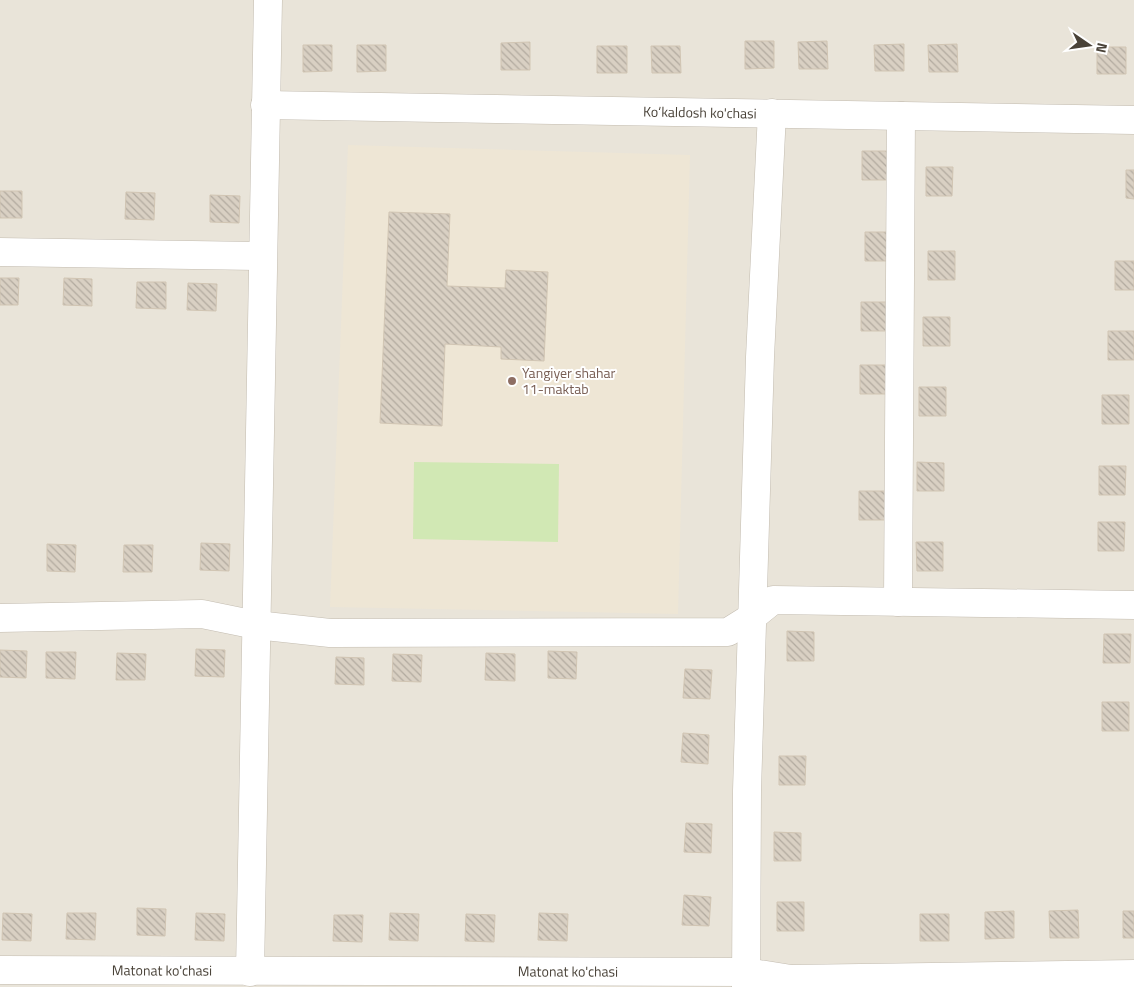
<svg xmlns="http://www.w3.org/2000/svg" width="1134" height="987" font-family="'Titillium Web',sans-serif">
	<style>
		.residential { fill: #e9e4d9 }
		.education { fill: #eee6d5 }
		.pitch { fill: #d1e8b4 }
		.building { fill: url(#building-back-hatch); stroke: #d1c5b3 }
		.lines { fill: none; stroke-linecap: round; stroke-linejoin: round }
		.street-casing { stroke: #c3bcb0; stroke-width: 29 }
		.street { stroke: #fff; stroke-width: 28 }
		.education-dot { fill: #8d6e63; stroke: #fff; stroke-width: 2 }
		.labels { text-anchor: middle; stroke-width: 4; stroke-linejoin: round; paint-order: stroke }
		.street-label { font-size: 14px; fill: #494238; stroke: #fff }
		.education-label { font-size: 14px; fill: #785e54; stroke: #fff; text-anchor: start }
	</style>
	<defs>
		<pattern id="building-back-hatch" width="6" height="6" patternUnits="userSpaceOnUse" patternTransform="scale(1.25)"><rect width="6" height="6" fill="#d9d0c3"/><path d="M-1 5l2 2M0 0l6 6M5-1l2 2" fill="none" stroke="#b2aa9f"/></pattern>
	</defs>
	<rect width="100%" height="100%" fill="#f5f2ea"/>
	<path class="residential" d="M0,0H1134V987H0Z"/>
	<path class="education" d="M348,145L690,155L678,614L330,607Z"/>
	<path class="pitch" d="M414,462L559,464L558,542L413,539Z"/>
	<path class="building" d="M745,41H774V68L745,69Z
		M827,41L828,69H799L798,42Z
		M530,42V70H501V43Z
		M904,44V71H875L874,45Z
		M957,44L958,72H929L928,45Z
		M303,45H332V71L303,72Z
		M357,45H386V71L357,72Z
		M597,46H627V73H597Z
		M651,46H680L681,73H652Z
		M1097,47H1126V74H1097Z
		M862,151H889V180H862Z
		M926,167H953L952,196H926Z
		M1126,170H1134V199L1126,198Z
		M0,191H22V218H0Z
		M126,192L155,193L154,220L125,219Z
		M210,195L240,196L239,223L210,222Z
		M389,212L450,214L447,286L505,288L506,270L548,272L544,361L501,359V347L445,344L442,426L380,423Z
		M865,232H892L891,261H865Z
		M928,251H955V280H928Z
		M1115,261H1134V290H1115Z
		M0,278H19L18,305H0Z
		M64,278L92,279V306L63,305Z
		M137,282H166V309L136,308Z
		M188,283L217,284L216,311L187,310Z
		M861,302H888V331H861Z
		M923,317H950V346H923Z
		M1108,331H1134V360H1108Z
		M860,365H887V394H860Z
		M919,387H946V416H919Z
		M1102,395H1129V424H1102Z
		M917,462L944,463V491H917Z
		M1099,466H1126L1125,495H1099Z
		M859,491H886V520H859Z
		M1098,522H1125L1124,551H1098Z
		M916,542H943V571H917Z
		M201,543L230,544L229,571L200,570Z
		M47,544L76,545L75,572L47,571Z
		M124,545H153L152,572H123Z
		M787,631L814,632V661H787Z
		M1104,634H1131L1130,663H1103Z
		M196,649L225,650L224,677L195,676Z
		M0,650L27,651L26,678L0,677Z
		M548,651L577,652L576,679L548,678Z
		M46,652H76L75,679L46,678Z
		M117,653L146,654L145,680H116Z
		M486,653L515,654V681L485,680Z
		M393,654L422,655L421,682L392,681Z
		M336,657L364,658V685L335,684Z
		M685,669L712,670L710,699L683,698Z
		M1102,702H1129V731H1102Z
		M683,733L709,735L708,764L681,762Z
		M779,756H806L805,785H779Z
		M686,823L712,824L711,853L684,852Z
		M774,832L801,833V861H774Z
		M684,895L711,897L709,926L682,925Z
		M777,902H804V931H777Z
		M137,908L166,909L165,936L137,935Z
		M1078,910L1079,938H1050L1049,911Z
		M1014,911V938L985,939V912Z
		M1123,911H1134V938H1123Z
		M3,913L32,914L31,941L2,940Z
		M67,913H96L95,940L66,939Z
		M196,913L225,914L224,941L195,940Z
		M390,913L419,914L418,941L389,940Z
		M539,913L568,914L567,941L538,940Z
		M466,914L495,915L494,942L465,941Z
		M920,914H949V941H920Z
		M334,915H363L362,942L333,941Z"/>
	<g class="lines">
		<g class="street-casing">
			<g id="street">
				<path id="s1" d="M265,105L1134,120"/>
				<path d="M0,252L262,256"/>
				<path d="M898,602L901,116"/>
				<path d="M0,618L202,614L256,625L330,633L728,632L752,617L773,600L1134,605"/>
				<path id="s2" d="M0,970L746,972L791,979L1134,974"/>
				<path d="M250,972L268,0"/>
				<path d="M746,987L747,791L760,357L772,113"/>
			</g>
		</g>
		<use href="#street" class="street"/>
	</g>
	<circle class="education-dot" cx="512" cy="381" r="5"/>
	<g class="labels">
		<g class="street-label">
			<text dy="5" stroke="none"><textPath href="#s1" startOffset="435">Ko‘kaldosh ko'chasi</textPath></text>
			<text dy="5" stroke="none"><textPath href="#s2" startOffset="162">Matonat ko'chasi</textPath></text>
			<text dy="5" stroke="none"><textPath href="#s2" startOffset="568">Matonat ko'chasi</textPath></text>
		</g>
		<g class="education-label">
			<text x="522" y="378">Yangiyer shahar<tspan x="522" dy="16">11-maktab</tspan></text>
		</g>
	</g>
	<g transform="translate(1089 45) rotate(103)" stroke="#ffffff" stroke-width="4" paint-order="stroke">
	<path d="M0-4L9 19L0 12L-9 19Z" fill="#494238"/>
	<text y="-8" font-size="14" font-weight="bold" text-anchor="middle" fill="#494238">N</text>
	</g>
</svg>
